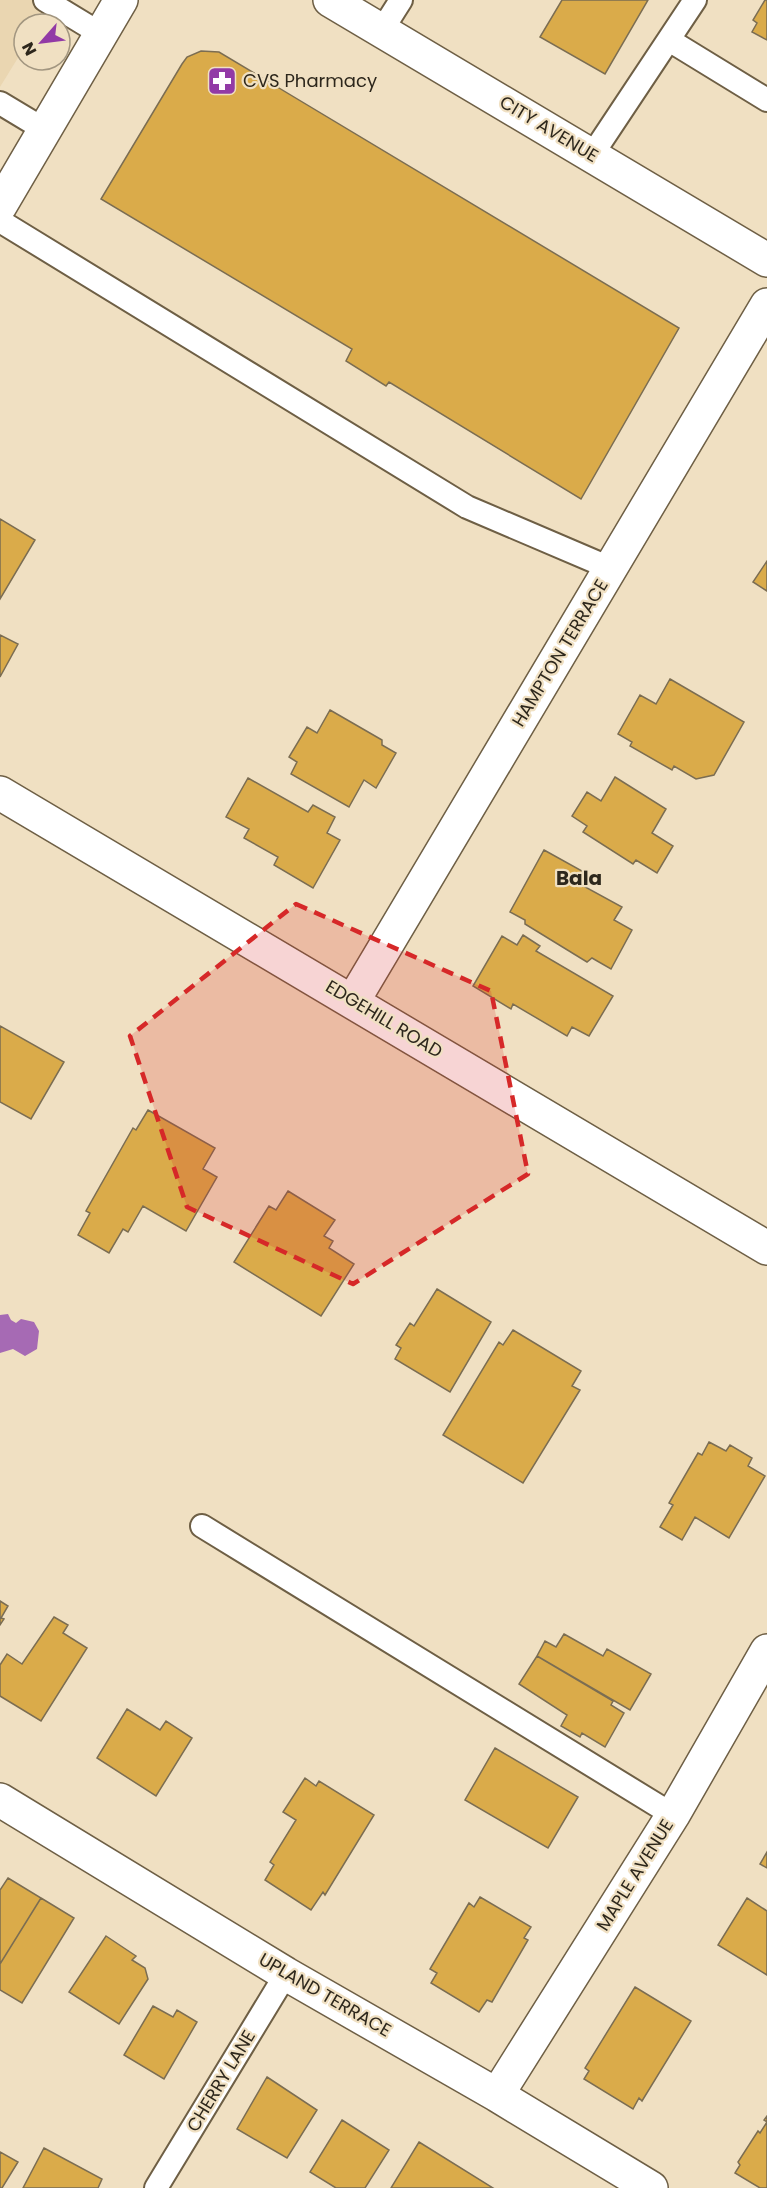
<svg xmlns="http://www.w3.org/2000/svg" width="767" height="2188" font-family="Poppins,sans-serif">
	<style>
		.built { fill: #ead6b1 }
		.water { fill: #a66ab4 }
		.building { fill: #daab4a; stroke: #7b6d52; stroke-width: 1.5 }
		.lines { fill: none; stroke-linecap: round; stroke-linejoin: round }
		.lane-casing { stroke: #6e5f45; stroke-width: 26 }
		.street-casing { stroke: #6e5f45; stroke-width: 36 }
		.secondary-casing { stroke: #6e5f45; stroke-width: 36 }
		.highway-casing { stroke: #6e5f45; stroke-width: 36 }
		.lane { stroke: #fff; stroke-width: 22 }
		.street { stroke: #fff; stroke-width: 33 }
		.secondary { stroke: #fff; stroke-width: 33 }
		.highway { stroke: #fff; stroke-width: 33 }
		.marked { fill: #d62828; fill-opacity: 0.2; stroke: #d62828; stroke-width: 4.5; stroke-dasharray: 12 8; stroke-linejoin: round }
		.labels { text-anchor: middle; stroke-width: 4.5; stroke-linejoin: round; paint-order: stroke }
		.poi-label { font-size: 18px; fill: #2d271c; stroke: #f0e0c2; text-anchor: start }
		.street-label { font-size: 18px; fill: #2d271c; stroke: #f0e0c2 }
		.neighbourhood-label { font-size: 20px; font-weight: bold; fill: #2d271c; stroke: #f0e0c2 }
	</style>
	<rect width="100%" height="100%" fill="#f0e0c2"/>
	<path class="built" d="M0,0H54L39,24H24V48L0,87Z"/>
	<path class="water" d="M8,1314L11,1320L16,1323L21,1319L34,1322L39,1331L37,1349L25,1356L13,1349L0,1353V1315Z"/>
	<path class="building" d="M562,0H648L605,74L540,37Z
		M765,0H767V40L752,32L757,23L753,20Z
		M201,51L219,52L679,328L581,499L389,382L386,386L346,361L352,349L101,199L182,64L187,57Z
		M0,519L35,540L0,599Z
		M767,561V591L753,582Z
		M0,635L18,644L0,677Z
		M670,679L744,722L714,775L696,779L674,766L672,770L630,746L632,742L618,734L640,695L656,704Z
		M330,710L382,740V745L396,753L376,788L364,780L349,807L291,774L297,762L289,757L307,727L317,733Z
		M615,777L666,809L652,833L673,846L657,873L636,860L633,864L583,832L587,826L572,816L587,792L601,801Z
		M248,778L308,812L313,805L335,817L327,833L340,840L313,888L274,865L278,857L244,838L249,829L226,817Z
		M544,850L582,871L576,882L622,907L614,920L632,930L611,969L592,958L587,962L525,924V920L510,912Z
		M523,935L540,946L536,951L613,996L589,1036L572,1027L567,1036L513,1004L511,1009L473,986L502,936L517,945Z
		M0,1026L64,1062L31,1119L0,1102Z
		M148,1110L215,1148L203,1169L217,1177L186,1231L143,1206L128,1232L123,1229L109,1253L78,1235L90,1213L86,1211L133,1128L136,1130Z
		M288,1191L335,1220L324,1236L333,1241L329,1248L354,1264L321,1316L234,1262L269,1206L276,1210Z
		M437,1289L491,1322L450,1392L395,1359L401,1348L396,1345L410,1323L414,1326Z
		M513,1330L581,1371L572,1386L580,1390L523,1483L443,1435L499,1342L503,1345Z
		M709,1442L726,1451L730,1445L752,1458L748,1466L765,1476L729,1538L695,1517L682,1540L660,1527L673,1505L669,1503L698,1453L702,1455Z
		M0,1601L8,1606L1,1618L4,1619L0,1625Z
		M54,1617L68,1625L63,1633L87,1648L41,1721L0,1696V1665L7,1654L22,1664Z
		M564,1634L603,1656L607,1649L651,1674L630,1710L537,1656L545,1641L556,1647Z
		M537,1656L613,1701L611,1705L624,1713L605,1747L582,1733L580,1737L561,1726L567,1715L519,1684Z
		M127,1709L160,1730L166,1721L192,1738L156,1796L97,1758Z
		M495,1748L578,1797L548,1848L465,1800Z
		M305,1778L316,1786L319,1781L374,1815L325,1895L323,1892L311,1910L265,1880L274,1865L270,1862L296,1820L283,1812Z
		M767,1852V1868L760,1864Z
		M8,1878L41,1898L0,1964V1890Z
		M480,1897L531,1927L524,1938L528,1940L492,2002L487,2000L479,2012L431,1983L437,1973L430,1969L469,1903L474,1907Z
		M41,1898L74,1918L22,2003L0,1990V1964Z
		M747,1898L767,1911V1975L718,1945Z
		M106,1936L136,1956L132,1960L145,1968L148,1979L119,2024L69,1992Z
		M635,1987L691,2021L642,2101L639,2098L633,2109L584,2079L589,2071L585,2068Z
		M153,2006L173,2017L177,2010L197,2022L164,2079L124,2055Z
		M267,2077L317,2110L287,2158L237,2129Z
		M767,2116V2188H760L735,2173L740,2165L738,2162L758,2131L760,2133L767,2122L764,2120Z
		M342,2120L389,2150L365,2188H336L310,2172Z
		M419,2142L493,2188H391Z
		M44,2148L102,2179L98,2188H23Z
		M0,2152L18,2162L2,2188H0Z"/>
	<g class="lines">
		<g class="lane-casing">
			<path id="lane" d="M45,0L101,34
				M382,30L401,0
				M669,40L767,100
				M0,103L45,130
				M592,155L695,0
				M0,221L467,507L610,568
				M202,1526L673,1815
				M156,2188L286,1974"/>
		</g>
		<g class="street-casing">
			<path id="street" d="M0,793L767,1248
				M353,1001L767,305
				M0,1800L286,1974L497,2095L651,2188
				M497,2095L673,1815L767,1651"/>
		</g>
		<g class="secondary-casing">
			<path id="secondary" d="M0,206L121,0"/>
		</g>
		<g class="highway-casing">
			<path id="highway" d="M330,0L767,260"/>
		</g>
		<use href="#lane" class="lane"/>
		<use href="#street" class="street"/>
		<use href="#secondary" class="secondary"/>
		<use href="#highway" class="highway"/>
	</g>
	<path class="marked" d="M296,904L491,991L528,1174L353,1284L187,1207L130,1036Z"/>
	<defs>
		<g id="pharmacy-square" transform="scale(1.5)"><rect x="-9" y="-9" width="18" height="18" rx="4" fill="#923aa6" stroke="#f0e0c2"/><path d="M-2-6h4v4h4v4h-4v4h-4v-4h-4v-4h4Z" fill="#fff"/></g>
	</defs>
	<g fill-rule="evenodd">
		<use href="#pharmacy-square" x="222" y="81"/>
	</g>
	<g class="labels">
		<g class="poi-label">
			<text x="243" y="87">CVS Pharmacy</text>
		</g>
		<g class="street-label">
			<text transform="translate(549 129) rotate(31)" y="6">CITY AVENUE</text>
			<text transform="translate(560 653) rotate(-59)" y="6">HAMPTON TERRACE</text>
			<text transform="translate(384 1019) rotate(31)" y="6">EDGEHILL ROAD</text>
			<text transform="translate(635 1875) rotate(-58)" y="6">MAPLE AVENUE</text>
			<text transform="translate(325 1995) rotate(30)" y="6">UPLAND TERRACE</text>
			<text transform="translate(221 2081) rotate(-59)" y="6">CHERRY LANE</text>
		</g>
		<g class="neighbourhood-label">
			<text x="579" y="885">Bala</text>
		</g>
	</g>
	<g transform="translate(42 42) rotate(242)"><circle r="28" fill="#f0e0c2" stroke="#a29680" stroke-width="1.5"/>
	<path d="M0-4.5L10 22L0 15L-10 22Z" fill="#923aa6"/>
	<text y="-9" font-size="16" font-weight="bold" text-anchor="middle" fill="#2d271c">N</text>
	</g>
</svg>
